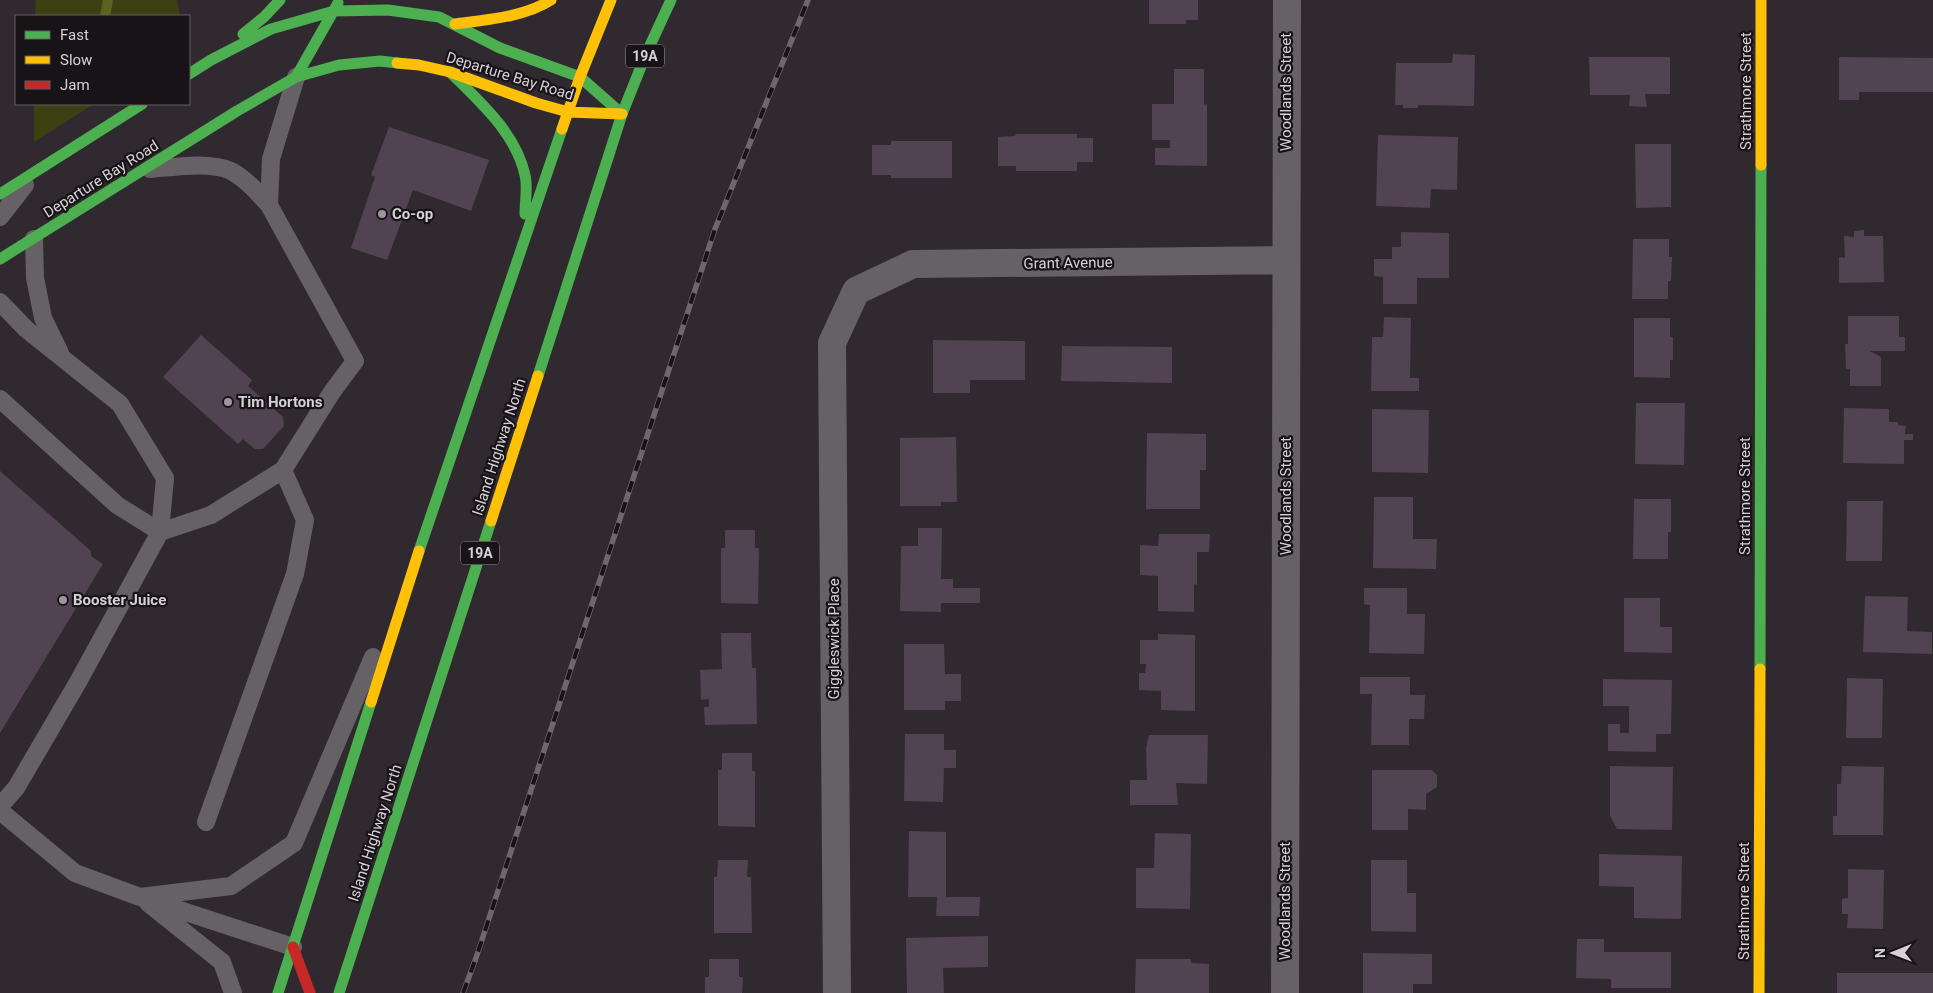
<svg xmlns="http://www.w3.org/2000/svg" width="1933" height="993" font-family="Roboto,sans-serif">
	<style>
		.green { fill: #3d4010 }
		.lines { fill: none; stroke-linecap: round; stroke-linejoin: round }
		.stream { stroke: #5d6223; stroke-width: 10 }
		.building { fill: #514351 }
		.lane { stroke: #656165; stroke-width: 18 }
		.street { stroke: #656165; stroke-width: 28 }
		.fast { stroke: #4caf50; stroke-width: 11 }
		.slow { stroke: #ffc107; stroke-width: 11 }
		.jam { stroke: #c62828; stroke-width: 11 }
		.rail-casing { stroke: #6c686c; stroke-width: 5.5 }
		.rail { stroke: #171317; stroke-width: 4; stroke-dasharray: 11; stroke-linecap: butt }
		.poi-dot { fill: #9d979d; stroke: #171317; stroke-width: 2 }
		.labels { text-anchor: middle; stroke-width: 4.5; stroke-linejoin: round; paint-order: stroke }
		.shield { fill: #171317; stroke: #9d989d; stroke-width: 1 }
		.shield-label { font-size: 14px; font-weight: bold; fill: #d7d1d7 }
		.street-label { font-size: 15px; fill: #d7d1d7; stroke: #171317 }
		.poi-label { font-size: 15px; font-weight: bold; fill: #d7d1d7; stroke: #171317; text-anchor: start }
	</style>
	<rect width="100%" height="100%" fill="#302a30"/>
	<path class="green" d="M36,0H177L180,16H35Z
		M34,104H94L34,142Z"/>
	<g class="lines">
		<path class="stream" d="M105,16L108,0"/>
	</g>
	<path class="building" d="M1149,0H1198V20H1186V24H1149Z
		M1453,54L1475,55L1474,106L1418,105V108H1403V105H1395L1396,63H1452Z
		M1589,57H1670V94H1645L1647,107L1629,106L1630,95H1590Z
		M1839,57L1933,58V92H1859V100H1839Z
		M1174,69H1204V105L1207,104V166L1155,165V148H1170V140H1152V104H1174Z
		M389,127L489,160L471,211L413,190L387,260L351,248L375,177L371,175Z
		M1016,134H1077V138H1093V162H1077V171H1016V166H998V137L1015,136Z
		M1378,135L1458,137L1457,190L1431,189L1430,208L1376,206Z
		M891,141H952V178H891V175H872V145H891Z
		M1635,144H1671V207L1636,208Z
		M1864,230V236H1883L1884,282L1839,283V257L1845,258L1844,236L1854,237V231Z
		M1401,232L1449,233V278H1417V304H1383V277L1374,276V259H1392V247H1401Z
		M1633,239H1669V257H1672L1671,281H1668V299H1632Z
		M1848,316H1899V337H1905V351H1870L1881,357V386H1850V369H1846L1845,344H1848Z
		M1384,317L1411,318L1410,378H1419V391H1371L1372,337H1383Z
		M1634,318H1670V337H1673V360H1670V378L1634,377Z
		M201,335L252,380L248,386L283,417L284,426L263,449H255L243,439L238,444L163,377Z
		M933,340L1025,341V380H970V393H933Z
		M1062,346L1172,347V383L1061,381Z
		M1636,403H1685L1684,465L1635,464Z
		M1844,408L1889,409V422H1898V425L1906,426L1905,434H1913V440H1904V464L1843,463Z
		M1372,409L1429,410L1428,473L1372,472Z
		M1147,433L1206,434V470H1200V509H1146Z
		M956,437L957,502H941V506H900V438Z
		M0,471L91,551V556L103,564L0,733Z
		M1374,497H1413V539H1437L1436,569L1373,568Z
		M1634,499H1671V532H1668V559H1633Z
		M1847,501H1883L1882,561H1846Z
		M918,528H942L941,579H953V588H980V603H941V612L900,611L901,546H918Z
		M725,530H755V548H759L758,604L721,603V548H725Z
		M1159,534H1210L1209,552H1197V585L1194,584V612L1158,611V576L1140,575V545L1158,546Z
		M1364,588H1407V614H1425L1424,654L1369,653L1370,605L1364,604Z
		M1865,596L1908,597L1907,631L1932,632V654L1863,652Z
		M1624,598H1660V627H1672V653L1624,652Z
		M721,633H751L752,668H756L757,724L705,725L704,707H709V699L701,700L700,670L722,669Z
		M1158,634L1195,635V711L1161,710V691L1139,690V673H1145L1146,664H1140V640H1158Z
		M904,644H944L945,674H961V701H945V710H904Z
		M1360,677H1410V695H1425L1424,719H1409V745H1371L1372,694H1360Z
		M1847,678L1883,679L1882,738H1846Z
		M1603,679L1672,680L1671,734H1656V752L1608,751V724H1620V733H1629V706H1603Z
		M905,734H944V750H956V768H944L943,802L904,801Z
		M1149,735H1208L1207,784L1176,783L1178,805H1130V780H1147L1146,748Z
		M722,753H752V771H755V827L718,826V770H722Z
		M1610,766L1673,767L1672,830L1617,829L1610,816Z
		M1842,766L1884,767L1883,835H1833V816H1837V784H1841Z
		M1372,770H1432L1437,775V787L1426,794V810L1408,809V830H1372Z
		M909,831L946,832V897H980L979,916H936L937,897H908Z
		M1155,833L1191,834L1190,909L1136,908V868H1154Z
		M1599,854L1682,856L1681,919L1634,918V887L1599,886Z
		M718,860H748L747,877H751L752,933H714V877H717Z
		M1371,860H1407V893H1416V932L1371,931Z
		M1848,869L1884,870L1883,929L1847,928L1848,914H1842V899L1848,898Z
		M988,936V967L943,968L944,993H907L906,938Z
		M1577,939H1604V952H1671V988H1611V979L1576,978Z
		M1363,953L1432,954V984H1413V993H1363Z
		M709,959H739V977H743L742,993H705V977H709Z
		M1136,959H1191V963L1209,964V993H1135Z
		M1837,973H1933V993H1837Z"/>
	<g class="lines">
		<path class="lane" d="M269,205L271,159L296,77
			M0,217L25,185
			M34,239L35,278L43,318L60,353
			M0,302L26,329L120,404L165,478L160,532L117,505L0,399
			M0,806L16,788L78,682L160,532L211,515L283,470L332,392L355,361L269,205C258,193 246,179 231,171C211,161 173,167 150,169
			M0,811L75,873L140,897L293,947
			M206,822L295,574L305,520L283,470
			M140,897L231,886L294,843L373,657
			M148,903L222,962L233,993"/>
		<path class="street" d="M837,993L832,343L856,291L913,264L1286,260
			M1285,993L1287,0"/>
		<path class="fast" d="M243,34L264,17L280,0
			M450,72C479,101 516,133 525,175C528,187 525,201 525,214
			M189,74L211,60L271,29L334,11L388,10L439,17L500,48L580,77L622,114
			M296,77L338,3
			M0,194L142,104
			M0,259L237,111L296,77L339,65L380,61L397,63
			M538,376L622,114L646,54L671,0
			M419,551L562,129
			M1760,669L1761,165
			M278,993L371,702
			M339,993L491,521"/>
		<path class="slow" d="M455,24C485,20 525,17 551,0
			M397,63L419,65L450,72L536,103L568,112L622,114
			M562,129L580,77L611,0
			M1761,165V0
			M491,521L538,376
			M371,702L419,551
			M1759,993L1760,669"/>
		<path class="jam" d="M293,947L310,993"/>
		<g class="rail-casing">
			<path id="rail" d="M463,993L476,958L715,229L808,0"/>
		</g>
		<use href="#rail" class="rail"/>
	</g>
	<g class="poi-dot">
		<circle cx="382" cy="214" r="5"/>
		<circle cx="228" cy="402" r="5"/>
		<circle cx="63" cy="600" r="5"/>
	</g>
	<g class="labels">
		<g class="shield">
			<rect x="626" y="44.5" width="38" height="23" rx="4"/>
			<rect x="461" y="541.5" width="38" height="23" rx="4"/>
		</g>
		<g class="shield-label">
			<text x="645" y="61">19A</text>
			<text x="480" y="558">19A</text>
		</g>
		<g class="street-label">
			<text transform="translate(510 76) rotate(17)" y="5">Departure Bay Road</text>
			<text transform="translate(1746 91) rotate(-90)" y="5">Strathmore Street</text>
			<text transform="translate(1286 92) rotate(-90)" y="5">Woodlands Street</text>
			<text transform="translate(101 179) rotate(-32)" y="5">Departure Bay Road</text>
			<text transform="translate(1068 263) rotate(-1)" y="5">Grant Avenue</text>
			<text transform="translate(499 447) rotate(-72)" y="5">Island Highway North</text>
			<text transform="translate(1286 496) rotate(-90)" y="5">Woodlands Street</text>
			<text transform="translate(1745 496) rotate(-90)" y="5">Strathmore Street</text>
			<text transform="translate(834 639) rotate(-90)" y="5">Giggleswick Place</text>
			<text transform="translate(375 833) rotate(-72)" y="5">Island Highway North</text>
			<text transform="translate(1285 901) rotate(-90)" y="5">Woodlands Street</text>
			<text transform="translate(1744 901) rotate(-90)" y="5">Strathmore Street</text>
		</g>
		<g class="poi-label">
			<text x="392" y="219">Co-op</text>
			<text x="238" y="407">Tim Hortons</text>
			<text x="73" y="605">Booster Juice</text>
		</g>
	</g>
	<rect x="15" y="15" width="175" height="90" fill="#171317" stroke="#645f64"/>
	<rect x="25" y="31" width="25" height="8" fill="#4caf50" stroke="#645f64"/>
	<text x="60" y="40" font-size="15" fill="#d7d1d7">Fast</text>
	<rect x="25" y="56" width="25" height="8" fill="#ffc107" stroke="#645f64"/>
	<text x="60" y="65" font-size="15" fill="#d7d1d7">Slow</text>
	<rect x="25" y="81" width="25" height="8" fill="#c62828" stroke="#645f64"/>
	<text x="60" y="90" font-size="15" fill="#d7d1d7">Jam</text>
	<g transform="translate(1893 953) rotate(269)" stroke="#171317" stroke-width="4" paint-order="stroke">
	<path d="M0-4L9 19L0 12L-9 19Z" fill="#d7d1d7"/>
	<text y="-8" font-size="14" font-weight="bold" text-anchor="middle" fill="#d7d1d7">N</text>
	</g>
</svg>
